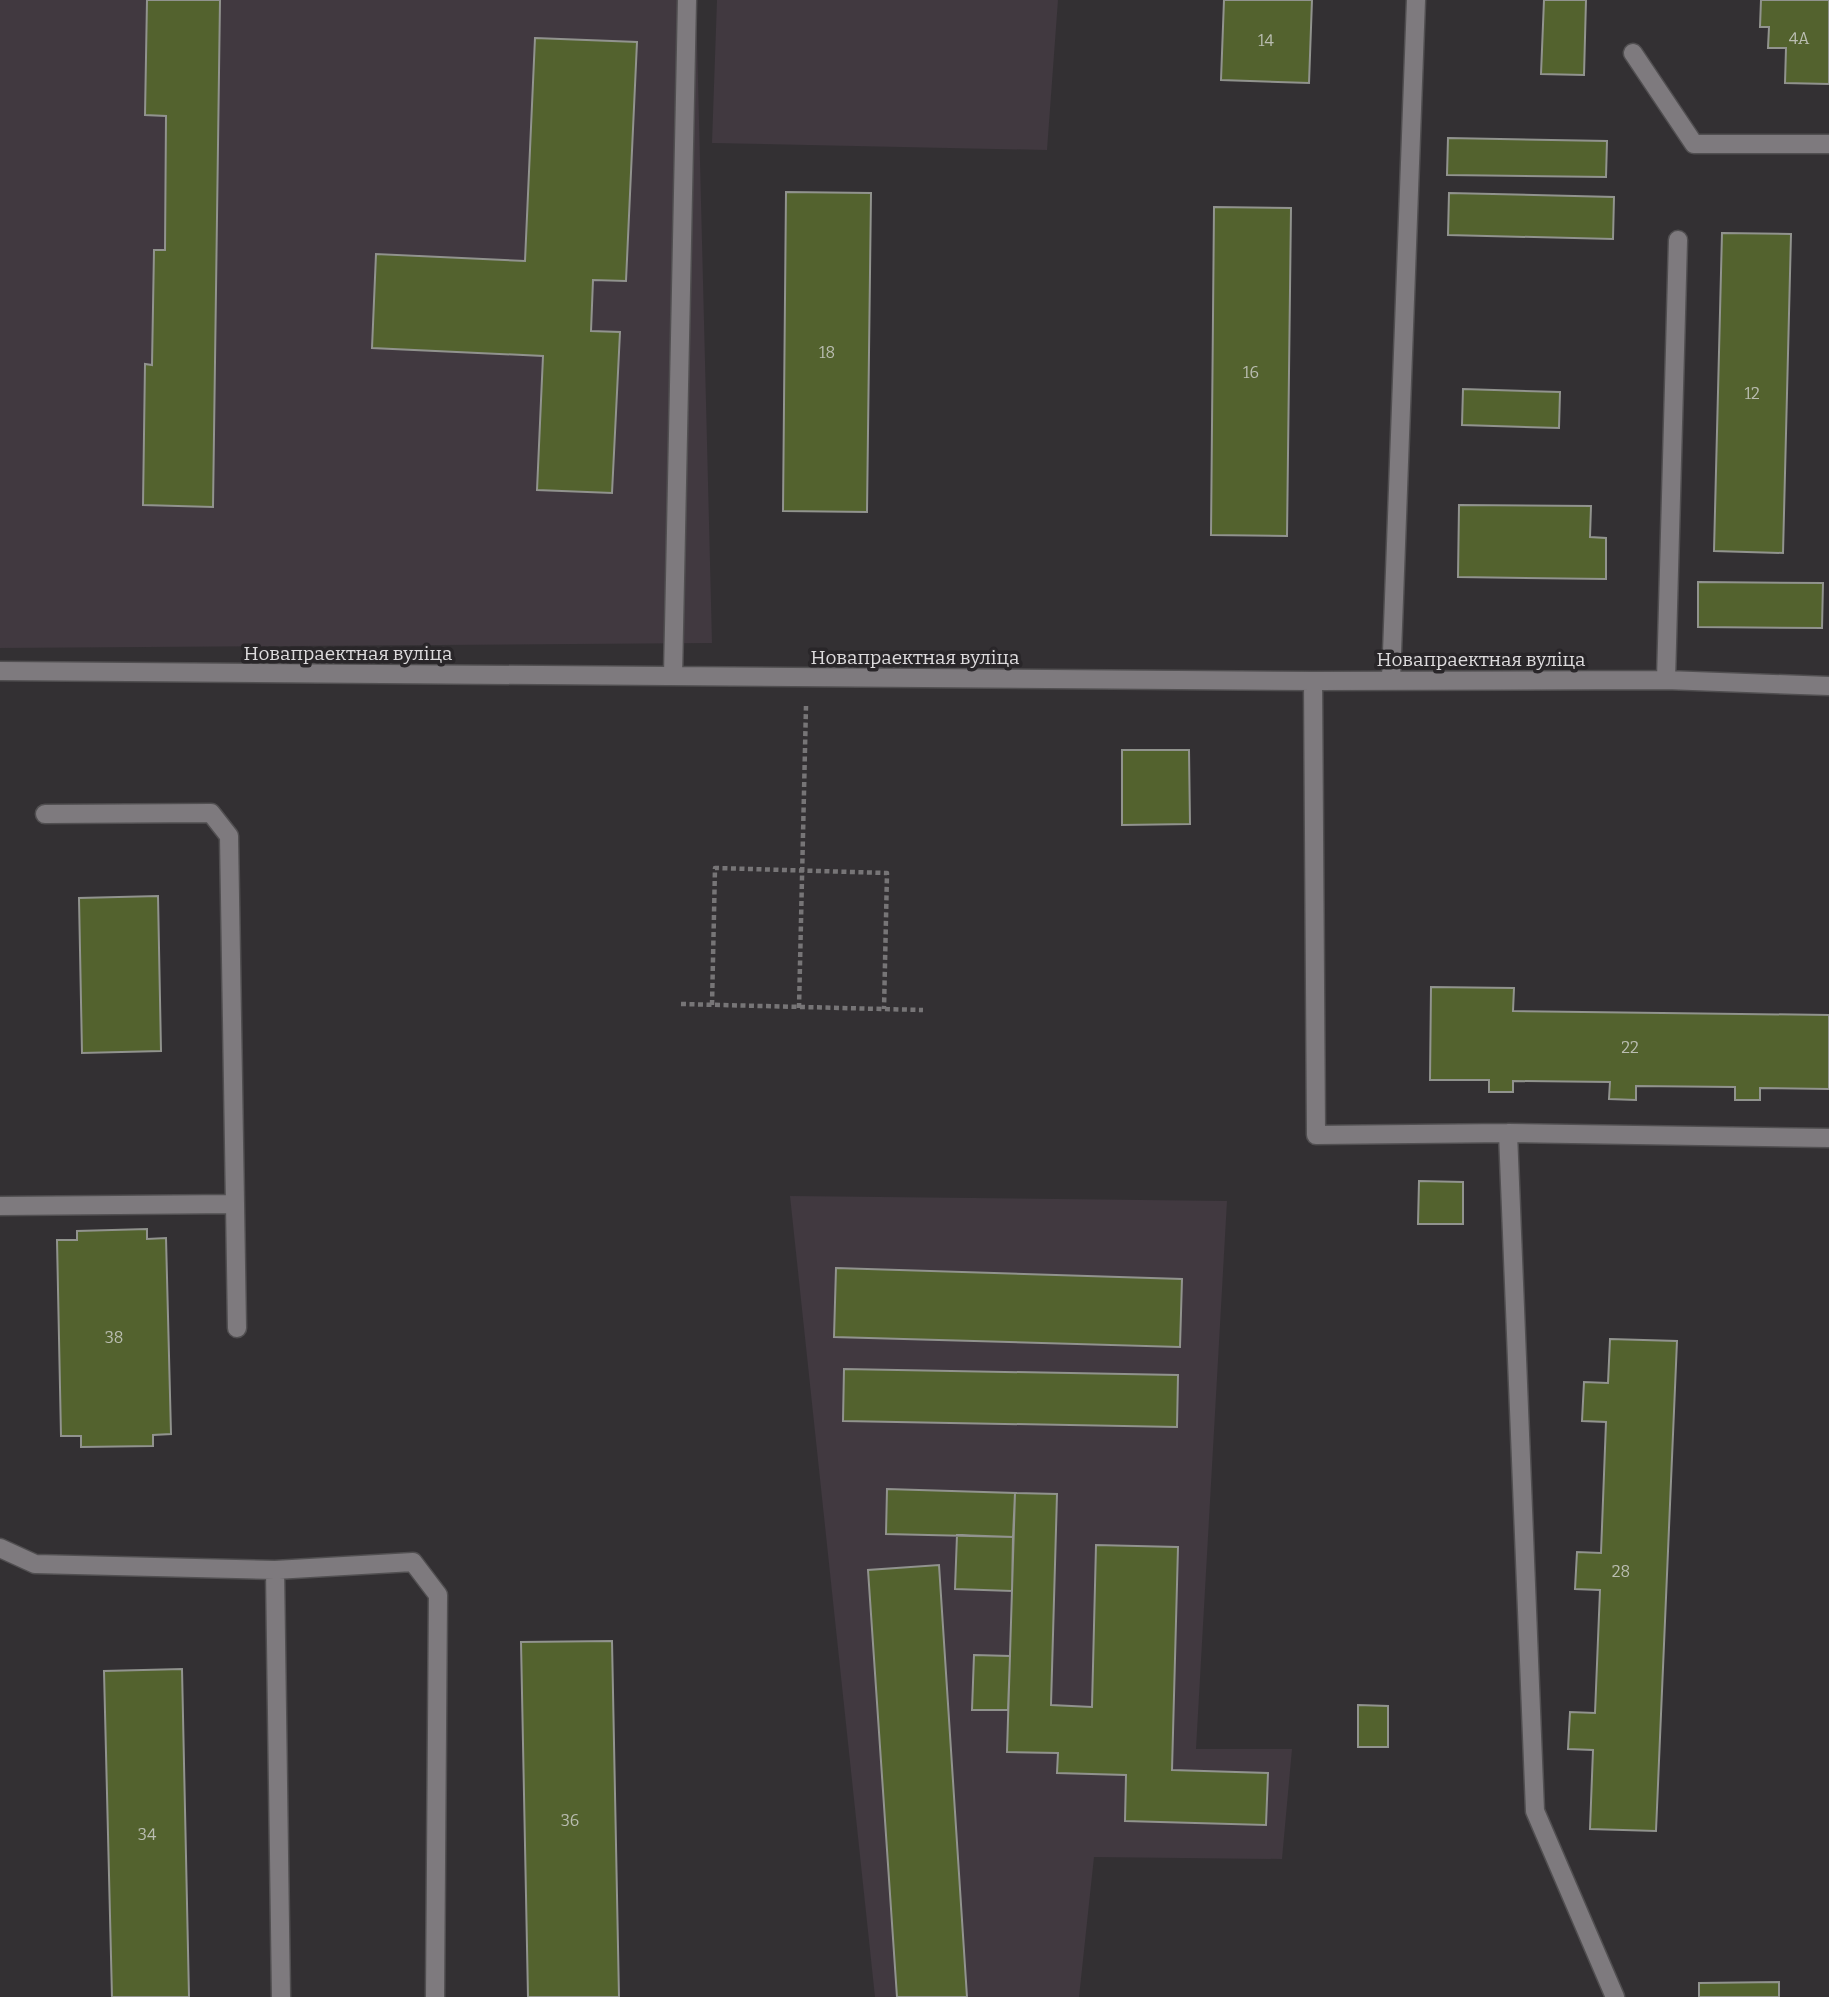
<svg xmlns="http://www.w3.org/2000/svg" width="1829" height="1997" font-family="Bitter,serif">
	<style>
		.built { fill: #413940 }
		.building { fill: #53622e; stroke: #91938e; stroke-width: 2 }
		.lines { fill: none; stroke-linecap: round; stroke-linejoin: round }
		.minor-casing { stroke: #514f51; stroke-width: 21 }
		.path { stroke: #777577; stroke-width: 4.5; stroke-dasharray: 5 3.5; stroke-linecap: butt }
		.minor { stroke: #7e7a7e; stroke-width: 18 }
		.labels { text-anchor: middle; stroke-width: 7; stroke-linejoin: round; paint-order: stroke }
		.number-label { font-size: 16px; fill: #babdb1 }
		.street-label { font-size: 19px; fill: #dddbdd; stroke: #292629 }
	</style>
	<rect width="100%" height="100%" fill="#333033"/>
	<path class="built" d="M0,0H696L712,643L0,648Z
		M717,0H1058L1047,150L712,143Z
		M790,1196L1227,1201L1196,1749H1292L1282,1859L1094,1857L1079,1997H875Z"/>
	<path class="building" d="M147,0H220L213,507L143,505L145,364L152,365L154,250H165L166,116L145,115Z
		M1224,0H1312L1309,83L1221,80Z
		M1544,0H1586L1584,75L1541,74Z
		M1761,0H1829V84L1785,83L1786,48H1768L1769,27H1760Z
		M535,38L637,42L626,281L593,280L591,331L620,332L612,493L537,490L543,356L372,348L376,254L525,261Z
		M1448,138L1607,141L1606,177L1447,175Z
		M786,192L871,193L867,512L783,511Z
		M1449,193L1614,197L1613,239L1448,235Z
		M1214,207L1291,208L1287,536L1211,535Z
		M1722,233L1791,234L1783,553L1714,551Z
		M1463,389L1560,392L1559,428L1462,425Z
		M1459,505L1591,506L1590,537L1606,538V579L1458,577Z
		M1698,582L1823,583L1822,628L1698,627Z
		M1122,750H1189L1190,824L1122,825Z
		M158,896L161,1051L82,1053L79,898Z
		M1431,987L1514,988L1513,1011L1829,1015V1089L1760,1088V1100H1735V1087L1636,1086V1100L1609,1099L1610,1082L1513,1081V1092H1489V1080H1430Z
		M1419,1181L1463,1182V1224H1418Z
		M147,1229V1239L166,1238L171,1434L153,1435V1446L81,1447V1436H61L57,1240H77V1231Z
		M836,1268L1182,1279L1180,1347L834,1337Z
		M1610,1339L1677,1341L1656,1831L1590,1829L1593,1750L1568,1749L1570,1712L1595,1713L1600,1590L1575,1589L1577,1552L1601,1553L1606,1422L1582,1421L1584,1382L1608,1383Z
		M844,1369L1178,1375L1177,1427L843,1421Z
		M887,1489L1015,1493L1013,1537L886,1534Z
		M1015,1493L1057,1494L1051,1705L1092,1707L1096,1545L1178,1547L1172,1770L1268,1773L1266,1825L1125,1821L1126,1775L1057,1773L1058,1753L1007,1752Z
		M957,1535L1013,1537L1012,1591L955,1589Z
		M939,1565L967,1997H897L868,1570Z
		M612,1641L619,1997H528L521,1642Z
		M974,1655L1010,1656L1008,1710H972Z
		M182,1669L189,1997H112L104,1671Z
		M1358,1705L1388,1706V1747H1358Z
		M1779,1982V1997H1699V1983Z"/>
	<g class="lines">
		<g class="minor-casing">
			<path id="minor" d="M1633,53L1694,144H1829
				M0,671L1313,681L1666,680L1829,686
				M673,676L687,0
				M1391,680L1416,0
				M1666,680L1678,240
				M1313,681L1316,1135L1508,1133L1829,1138
				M45,814L211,813L229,836L235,1204
				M1508,1133L1535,1811L1615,1997
				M0,1206L235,1204L237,1328
				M0,1548L35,1564L275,1570L281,1997
				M275,1570L413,1562L438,1595L435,1997"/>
		</g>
		<path class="path" d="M681,1004L923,1010
			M712,1005L715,868L887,873L884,1009
			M799,1008L806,706"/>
		<use href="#minor" class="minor"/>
	</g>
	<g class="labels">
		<g class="number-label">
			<text x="1799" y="44">4А</text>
			<text x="1266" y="46">14</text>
			<text x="827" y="358">18</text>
			<text x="1251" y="378">16</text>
			<text x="1752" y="399">12</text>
			<text x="1630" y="1053">22</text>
			<text x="114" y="1343">38</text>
			<text x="1621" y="1577">28</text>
			<text x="570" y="1826">36</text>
			<text x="147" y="1840">34</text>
		</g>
		<g class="street-label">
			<text x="348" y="660">Новапраектная вуліца</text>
			<text x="915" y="664">Новапраектная вуліца</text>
			<text x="1481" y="666">Новапраектная вуліца</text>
		</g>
	</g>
</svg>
